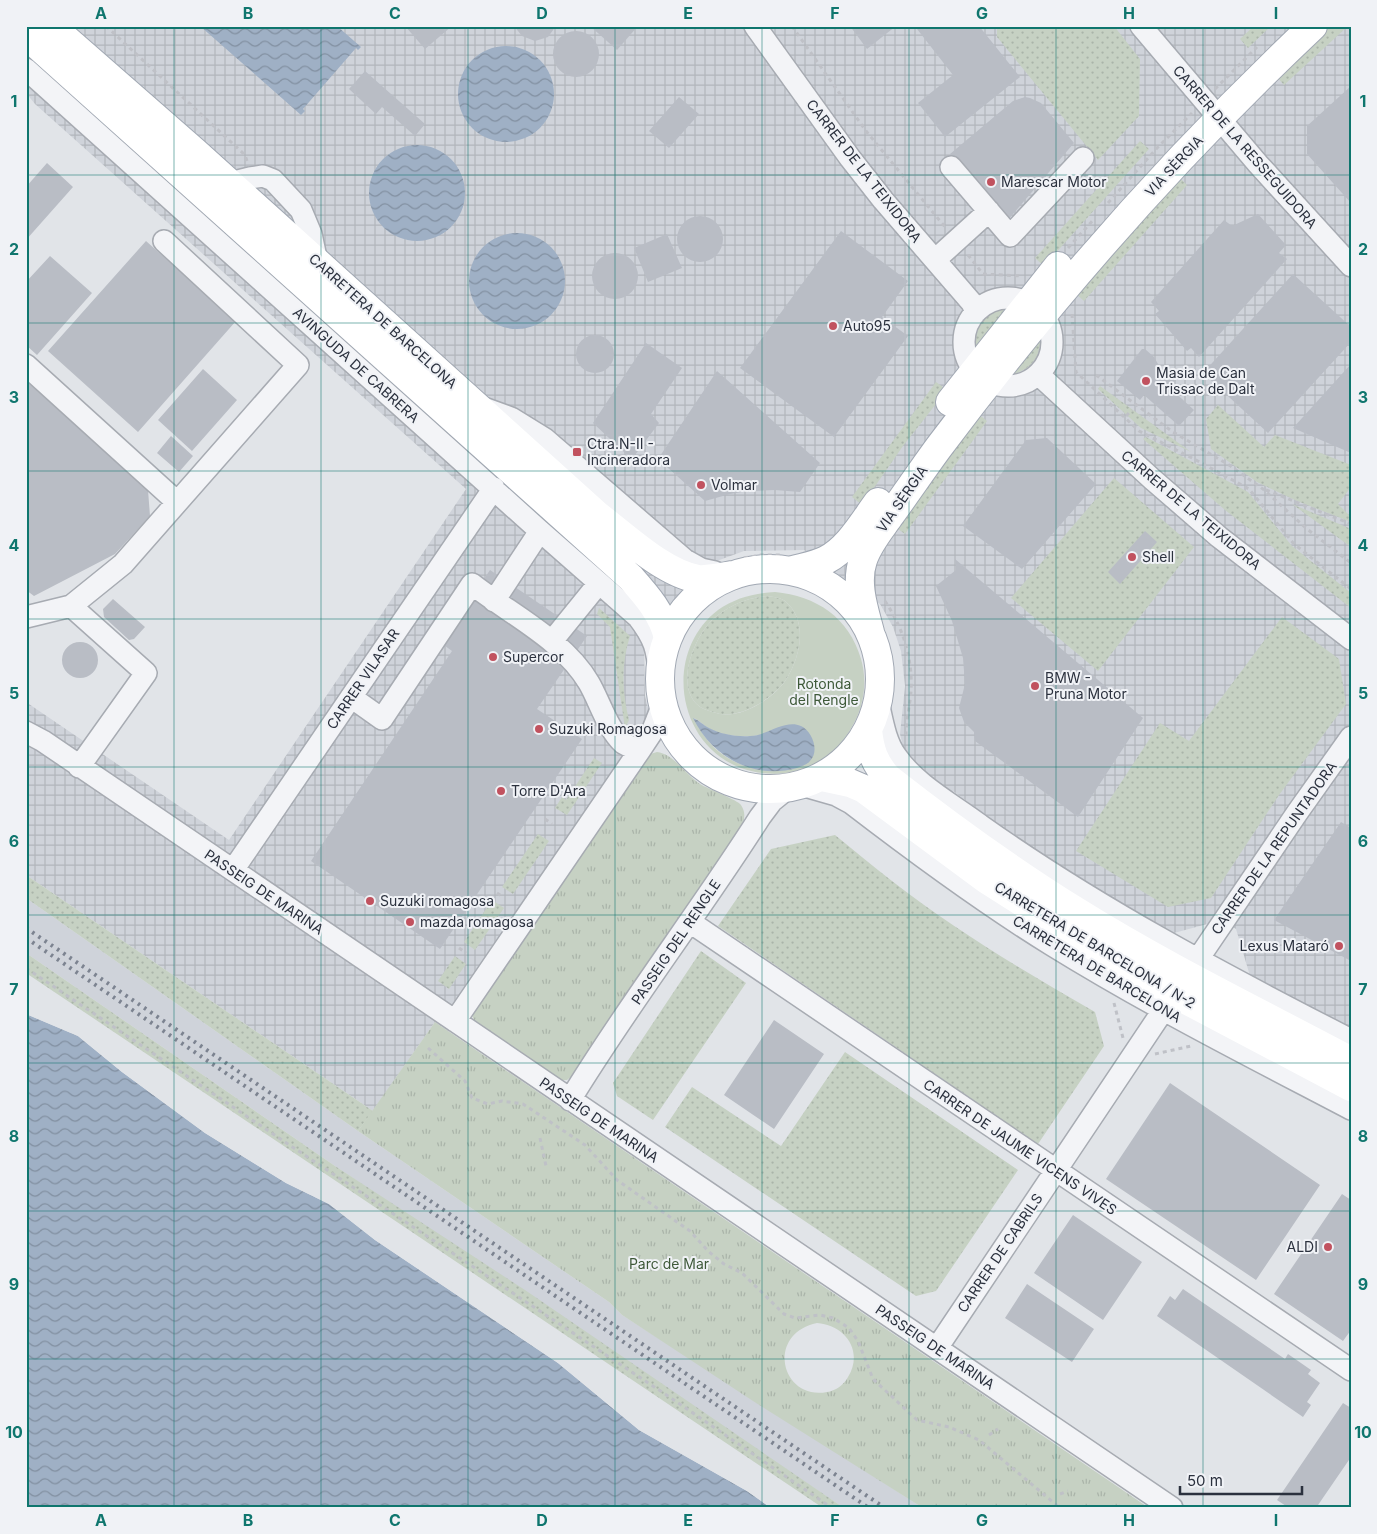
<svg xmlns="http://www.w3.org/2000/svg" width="1377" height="1534" font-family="Inter,sans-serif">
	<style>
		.built { fill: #cfd3da }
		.industrial { fill: url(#industrial-grid) }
		.grass { fill: url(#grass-dots) }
		.park { fill: url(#park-tufts); fill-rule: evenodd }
		.garden { fill: #c6d1c3; fill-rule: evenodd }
		.water { fill: url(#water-waves) }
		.pier { fill: #e1e4e8 }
		.building { fill: #b9bdc5 }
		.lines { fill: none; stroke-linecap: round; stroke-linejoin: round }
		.minor-casing { stroke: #a7abb2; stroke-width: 24 }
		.major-casing { stroke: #a1a8b3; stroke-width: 30 }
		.path { stroke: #bfc1c7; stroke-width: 3; stroke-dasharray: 4 4; stroke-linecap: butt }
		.minor { stroke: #f3f4f7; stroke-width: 21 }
		.major { stroke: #fff; stroke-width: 28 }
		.rail { stroke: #7c8390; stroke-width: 4; stroke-dasharray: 2.5 5; stroke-linecap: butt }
		.grid { fill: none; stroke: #0f766e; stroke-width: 1; stroke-opacity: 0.55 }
		.poi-dot { fill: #c1525f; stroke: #f0f2f6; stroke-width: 2 }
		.labels { text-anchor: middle; stroke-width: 4; stroke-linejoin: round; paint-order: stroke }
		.street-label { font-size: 14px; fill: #2b313e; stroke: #f0f2f6 }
		.poi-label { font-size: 14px; fill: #2b313e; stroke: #f0f2f6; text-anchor: start }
		.park-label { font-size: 14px; fill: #3e5939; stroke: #f0f2f6 }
		.neatline { fill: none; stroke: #0f766e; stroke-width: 2 }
		.grid-label { font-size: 16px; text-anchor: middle; font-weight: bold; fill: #0f766e }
	</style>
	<defs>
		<pattern id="industrial-grid" width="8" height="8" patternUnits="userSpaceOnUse" patternTransform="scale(1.25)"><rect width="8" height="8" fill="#cfd3da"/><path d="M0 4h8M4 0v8" fill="none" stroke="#b2b6bc"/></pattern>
		<pattern id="grass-dots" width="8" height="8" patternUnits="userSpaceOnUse" patternTransform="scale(1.25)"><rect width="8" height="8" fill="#c6d1c3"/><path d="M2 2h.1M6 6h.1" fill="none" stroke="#aab4a9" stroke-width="1.8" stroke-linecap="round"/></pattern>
		<pattern id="park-tufts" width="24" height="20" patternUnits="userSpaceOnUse" patternTransform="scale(1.25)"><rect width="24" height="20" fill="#c6d1c3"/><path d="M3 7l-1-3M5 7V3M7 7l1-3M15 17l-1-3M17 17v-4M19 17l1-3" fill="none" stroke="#aab4a9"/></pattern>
		<pattern id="water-waves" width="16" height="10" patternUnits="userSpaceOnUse" patternTransform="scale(1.25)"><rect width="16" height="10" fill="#9fb0c5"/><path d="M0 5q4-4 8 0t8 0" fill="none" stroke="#8290a1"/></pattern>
	</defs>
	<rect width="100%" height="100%" fill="#e1e4e8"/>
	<path class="built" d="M26,898L358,1131L609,1302L622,1315L923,1508H844L335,1166L26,953Z"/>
	<path class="industrial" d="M26,26H1351V1030L1253,986L1236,929L1222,920L1163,936L1132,910L1042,856L953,791L949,797L917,773L904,750L900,734L905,686L901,651L893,627L880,604L804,550L744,551L714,562L676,601L644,652L645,696L654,731L448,1031L435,1022L373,1111L26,875V702L229,840L466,489L35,104L26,93Z"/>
	<path class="grass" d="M997,26H1114L1140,59L1139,116L1098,160L997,37Z
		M1254,26H1271L1248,48L1240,39Z
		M1330,26H1348L1284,85L1276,76Z
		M1140,141L1149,149L1044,266L1035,258Z
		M1178,176L1187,185L1084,301L1075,293Z
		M1002,309H1008L976,348C974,328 983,314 1002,309Z
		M1040,336C1042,357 1030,371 1009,375Z
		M936,382L947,390L903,446L862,505L852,497Z
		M1100,386L1191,452L1141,428L1098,389Z
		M1218,405L1264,447L1275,435L1351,465V487L1338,504L1351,517V522L1297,501L1257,482L1211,449L1206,419Z
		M977,413L987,421L905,534L895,527Z
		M1146,437L1248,492L1292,546L1351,593V608L1225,510L1143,439Z
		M1114,478L1194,547L1098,671L1011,598Z
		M1292,504L1351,529V547Z
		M767,596C773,597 780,597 785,601C808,620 801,655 787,678C776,697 742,718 720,714C713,712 704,710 699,706C674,686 694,638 712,620C728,606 746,598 767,596Z
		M599,608L630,636C621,664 622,692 629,720L625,728L610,627L597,614Z
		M1282,617L1339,659L1346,704L1279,795L1211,898L1168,907L1076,851L1160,723L1189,741Z
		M594,758L602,763L567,815L555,808L562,797L566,800Z
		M538,834L549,841L513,894L502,887Z
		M835,835C854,850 872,866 892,881C955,930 1025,972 1095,1012L1104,1046L1038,1144L718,926L771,849Z
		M26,875L373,1111L358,1131L26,898Z
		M492,900L504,908L475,950L464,942Z
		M701,951L746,983L653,1120L617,1096L613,1083Z
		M26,953L335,1166L525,1290L844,1508H823L26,973Z
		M455,956L466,964L449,989L438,981Z
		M845,1052L1018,1170L936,1291L916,1296L665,1127L692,1087L781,1146Z"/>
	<path class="park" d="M657,752C674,754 686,775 700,784C708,789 738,800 741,805C747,814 744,822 739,830L573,1075L567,1080H561L475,1024L472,1014L647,755Z
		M435,1022L448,1031L1149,1508H923L753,1401L622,1315L609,1302L358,1131ZM817,1323C845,1325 864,1351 848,1377C844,1385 835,1391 827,1392C781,1401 765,1334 817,1323Z"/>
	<path class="garden" d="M775,592C816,596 849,617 861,659C870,690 860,722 838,746C825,761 805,770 786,773C771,775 755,773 741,768C676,744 663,652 718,610C735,598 754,593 775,592ZM767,596C773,597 780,597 785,601C808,620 801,655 787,678C776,697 743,718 720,714C713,712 704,710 699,706C674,686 694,638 712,620C728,606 746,598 767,596ZM694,718C700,721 704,726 710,729C724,736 745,738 760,735C775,731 785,723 801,726L779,771C739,770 711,755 694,718Z"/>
	<path class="water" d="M200,26H337L361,47L358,50L356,48L303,109L305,111L301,115Z
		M458 94a48 48 0 1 1 96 0a48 48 0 1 1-96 0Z
		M369 193a48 48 0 1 1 96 0a48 48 0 1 1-96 0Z
		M469 281a48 48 0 1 1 96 0a48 48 0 1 1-96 0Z
		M693,718C699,720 703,725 709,728C720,734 737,737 750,736C766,736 785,719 801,726C812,731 820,751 810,761C807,765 801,766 797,768C753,780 712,757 693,718Z
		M26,1014L78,1036L122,1072L205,1133L286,1183L329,1204L375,1240L558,1363L639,1430L747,1491L771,1508H26Z"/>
	<path class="pier" d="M26,1012L80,1034L123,1070L206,1131L287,1181L330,1202L377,1238L560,1361L641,1428L748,1489L773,1508H771L747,1491L639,1430L558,1363L375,1240L329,1204L286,1183L205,1133L122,1072L78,1036L26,1014Z"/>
	<path class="building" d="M405,26H452L425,49Z
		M514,26H556L548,37L535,41L522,36Z
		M590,26H638L617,50Z
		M850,26H896L867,49Z
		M920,26H979L1020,77L945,137L918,103L953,75L917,29Z
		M553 54a23 23 0 1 1 46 0a23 23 0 1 1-46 0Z
		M365,71L425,124L415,136L382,107L376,114L349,89Z
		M1351,86V203L1307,154V126Z
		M679,97L699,114L669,148L649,131Z
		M1025,97L1030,98L1041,103L1074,143L1007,221L950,154L1013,101Z
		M47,163L73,187L26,240V187Z
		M1258,214L1286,245L1279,253L1287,259L1199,357L1191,348L1187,351L1155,314L1159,311L1151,302L1224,220L1232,226Z
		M677 239a23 23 0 1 1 46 0a23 23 0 1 1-46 0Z
		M841,231L908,281L882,317L908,336L834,437L740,368Z
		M667,234L682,268L648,282L634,248Z
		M146,241L236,321L138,432L48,351Z
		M592 276a23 23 0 1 1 46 0a23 23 0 1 1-46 0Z
		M50,256L92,293L37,355L26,345V282Z
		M1293,274L1351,327V342L1268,433L1203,373Z
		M576 354a19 19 0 1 1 38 0a19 19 0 1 1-38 0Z
		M646,343L682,368L651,414L659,423L635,455L626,454L593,423Z
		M1142,349H1145L1154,357L1158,364L1157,365L1175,380L1169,387L1194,410L1179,426L1144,395L1140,400L1117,381Z
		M1351,364V453L1293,428Z
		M203,369L237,400L192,451L158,420Z
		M717,371L820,463L800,492L775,490L748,491L730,494L705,501L658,459Z
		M26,381L148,490L150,516L115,554L34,596L26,590Z
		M171,436L193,456L179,472L157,453Z
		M1047,438L1096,484L1022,569L963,526L1026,440Z
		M1145,531L1157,542L1120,584L1108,572Z
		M955,559L1143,718L1078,817L975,741L974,732L964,722L959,708L965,684L963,658L952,621L936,586L956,570Z
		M490,570L587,636L537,709L582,739L440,949L311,861L452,651L441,643Z
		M113,599L145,627L134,639L129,640L104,617L103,609Z
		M62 660a18 18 0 1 1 36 0a18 18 0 1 1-36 0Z
		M1341,822L1351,828V961L1274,920Z
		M774,1020L824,1054L774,1129L724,1095Z
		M1170,1083L1320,1185L1256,1280L1106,1179Z
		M1342,1194L1351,1200V1330L1343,1341L1274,1294Z
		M1073,1215L1142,1262L1103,1320L1034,1273Z
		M1027,1284L1094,1329L1072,1362L1005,1318Z
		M1183,1289L1285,1359L1288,1354L1311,1370L1308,1374L1320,1383L1307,1402L1311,1405L1303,1417L1157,1316L1170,1296L1175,1300Z
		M1343,1403L1351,1408V1457L1316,1508H1289L1277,1500Z"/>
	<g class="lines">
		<g class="minor-casing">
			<path id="minor" d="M755,26L850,158L883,200L972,303L976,312
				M1141,26L1258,164L1351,266
				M26,69L540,531L638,617C655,639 657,649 660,676
				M951,167L1010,236L1083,158
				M230,183L250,178L263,176L273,180L301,210L311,234L317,262
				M935,260L989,211
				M964 342a44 44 0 1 1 88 0a44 44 0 1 1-88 0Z
				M26,365L177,502
				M1038,374L1152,479L1219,537L1351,639
				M481,407L511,418L545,439L685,560L701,569L715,572
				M494,601L540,531
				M71,606L123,564L298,365L164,241
				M26,617L71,606L146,673L79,767
				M552,641L599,583
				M351,697L382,719L472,584C510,614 564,640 589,683C599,700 608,730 623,743C627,746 635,748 640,750
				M878,702C882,719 885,741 896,756C916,785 952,804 980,825C1097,908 1224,975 1351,1040
				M26,732L43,741L1172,1508
				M801,785L836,795L851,803C916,853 982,902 1052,945C1149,1005 1250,1056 1351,1109
				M233,870L494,488
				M690,922L1351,1370
				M1198,959L1297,813L1351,737
				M455,1021L640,750L652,732L663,704
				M570,1100C629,1003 699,913 760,817L772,801L788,788
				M937,1348L1164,1009"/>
		</g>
		<g class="major-casing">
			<path id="major" d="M51,26L195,152L597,515C625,536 663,573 698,579C709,580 721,577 732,575
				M26,35L631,578C646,595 663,614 668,638
				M950,402L1058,266
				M660 679a110 110 0 1 1 220 0a110 110 0 1 1-220 0Z
				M793,570C804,567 816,565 826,560C849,548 863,522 878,502
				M870,632C864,609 855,583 863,560C868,544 880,530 889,517C906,494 922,470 939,447C1052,296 1176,155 1313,26
				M868,730C870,749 874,763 888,778C948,825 1010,870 1076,911C1164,966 1259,1012 1351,1061
				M822,777L850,783L864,789L987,880L1067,931L1186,1000L1351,1087"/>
		</g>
		<path class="path" d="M106,26L245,155L247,161
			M792,26L866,131L945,227
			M1215,89L1257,47
			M1108,203L1157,148L1192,113
			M1068,248L1094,219
			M968,255L983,274L1022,276
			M1072,314L1076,372L1139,431L1196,460L1249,489L1294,544L1351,589
			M1096,375L1173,432L1229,465L1263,489L1307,529L1351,563
			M1126,416L1132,410
			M1266,490L1351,524
			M744,558L761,555H780
			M885,601C903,628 913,659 911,691C910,706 906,720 906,735
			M545,819L552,824
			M497,893L503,897
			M459,948L466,953
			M26,968L294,1148L671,1398L832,1508
			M1114,1003L1123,1038
			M428,1048L465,1081L472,1098L488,1104L502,1101L523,1104L585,1145L617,1180L690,1231L708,1251L724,1264L742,1273L784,1314L795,1318L820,1315L833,1318L849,1328L858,1341L873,1379L917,1420L949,1427L979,1440L1060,1508
			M1155,1054L1191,1046
			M540,1138L546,1166
			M989,1435L998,1429
			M1060,1494L1068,1491
			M1089,1507V1508"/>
		<use href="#minor" class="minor"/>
		<use href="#major" class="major"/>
		<path class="rail" d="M26,928L885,1508
			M26,938L869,1508"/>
	</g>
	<path class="grid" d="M174,26V1508M321,26V1508M468,26V1508M615,26V1508M762,26V1508M909,26V1508M1056,26V1508M1203,26V1508M26,175H1351M26,323H1351M26,471H1351M26,619H1351M26,767H1351M26,915H1351M26,1063H1351M26,1211H1351M26,1359H1351"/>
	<g class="poi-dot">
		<circle cx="991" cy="182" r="5"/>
		<circle cx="833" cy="326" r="5"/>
		<circle cx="1146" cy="381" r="5"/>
		<rect x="572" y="447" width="10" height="10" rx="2.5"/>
		<circle cx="701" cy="485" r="5"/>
		<circle cx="1132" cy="557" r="5"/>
		<circle cx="493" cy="657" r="5"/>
		<circle cx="1035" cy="686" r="5"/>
		<circle cx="539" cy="729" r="5"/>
		<circle cx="501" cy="791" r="5"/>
		<circle cx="370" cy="901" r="5"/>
		<circle cx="410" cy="922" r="5"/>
		<circle cx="1339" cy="946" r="5"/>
		<circle cx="1328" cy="1247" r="5"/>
	</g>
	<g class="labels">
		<g class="street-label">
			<text transform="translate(1245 147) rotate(49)" y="5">CARRER DE LA RESSEGUIDORA</text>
			<text transform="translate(1174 166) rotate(-47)" y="5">VIA SÈRGIA</text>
			<text transform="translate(864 171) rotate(52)" y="5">CARRER DE LA TEIXIDORA</text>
			<text transform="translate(383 321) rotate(42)" y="5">CARRETERA DE BARCELONA</text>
			<text transform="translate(356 365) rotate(42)" y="5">AVINGUDA DE CABRERA</text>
			<text transform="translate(902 499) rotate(-55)" y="5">VIA SÈRGIA</text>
			<text transform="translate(1191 510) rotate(40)" y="5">CARRER DE LA TEIXIDORA</text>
			<text transform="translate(363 679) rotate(-56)" y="5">CARRER VILASAR</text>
			<text transform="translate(1274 848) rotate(-55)" y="5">CARRER DE LA REPUNTADORA</text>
			<text transform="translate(264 892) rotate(34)" y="5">PASSEIG DE MARINA</text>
			<text transform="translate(676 942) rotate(-56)" y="5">PASSEIG DEL RENGLE</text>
			<text transform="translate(1095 945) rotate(31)" y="5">CARRETERA DE BARCELONA / N-2</text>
			<text transform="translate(1097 969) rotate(31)" y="5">CARRETERA DE BARCELONA</text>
			<text transform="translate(599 1120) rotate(34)" y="5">PASSEIG DE MARINA</text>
			<text transform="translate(1020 1147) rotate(34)" y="5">CARRER DE JAUME VICENS VIVES</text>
			<text transform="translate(1000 1253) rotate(-56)" y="5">CARRER DE CABRILS</text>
			<text transform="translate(935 1347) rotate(34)" y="5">PASSEIG DE MARINA</text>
		</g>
		<g class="poi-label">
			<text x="1001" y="187">Marescar Motor</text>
			<text x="843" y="331">Auto95</text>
			<text x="1156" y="378">Masia de Can<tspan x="1156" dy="16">Trissac de Dalt</tspan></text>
			<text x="587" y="449">Ctra.N-II -<tspan x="587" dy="16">Incineradora</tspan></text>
			<text x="711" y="490">Volmar</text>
			<text x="1142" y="562">Shell</text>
			<text x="503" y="662">Supercor</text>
			<text x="1045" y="683">BMW -<tspan x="1045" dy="16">Pruna Motor</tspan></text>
			<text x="549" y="734">Suzuki Romagosa</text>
			<text x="511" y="796">Torre D'Ara</text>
			<text x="380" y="906">Suzuki romagosa</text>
			<text x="420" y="927">mazda romagosa</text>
			<text x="1329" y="951" text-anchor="end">Lexus Mataró</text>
			<text x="1318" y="1252" text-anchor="end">ALDI</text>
		</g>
		<g class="park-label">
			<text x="824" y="689">Rotonda<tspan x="824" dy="16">del Rengle</tspan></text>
			<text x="669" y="1269">Parc de Mar</text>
		</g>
	</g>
	<rect width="1377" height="1534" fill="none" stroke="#f0f2f6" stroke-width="55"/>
	<path d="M1180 1486v8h122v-8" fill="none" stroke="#2b313e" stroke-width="2.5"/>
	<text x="1187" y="1486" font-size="15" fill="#2b313e" stroke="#f0f2f6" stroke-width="4" paint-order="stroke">50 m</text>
	<rect x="28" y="28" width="1322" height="1478" class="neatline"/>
	<g class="grid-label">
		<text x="101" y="19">A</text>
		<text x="248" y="19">B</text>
		<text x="395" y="19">C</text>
		<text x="542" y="19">D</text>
		<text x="688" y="19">E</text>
		<text x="835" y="19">F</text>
		<text x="982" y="19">G</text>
		<text x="1129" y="19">H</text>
		<text x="1276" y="19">I</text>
		<text x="14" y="107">1</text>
		<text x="1363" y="107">1</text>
		<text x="14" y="255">2</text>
		<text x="1363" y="255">2</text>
		<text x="14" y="403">3</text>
		<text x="1363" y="403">3</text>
		<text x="14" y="551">4</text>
		<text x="1363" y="551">4</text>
		<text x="14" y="699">5</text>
		<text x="1363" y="699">5</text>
		<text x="14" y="847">6</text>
		<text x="1363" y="847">6</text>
		<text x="14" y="995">7</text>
		<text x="1363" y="995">7</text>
		<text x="14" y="1142">8</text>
		<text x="1363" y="1142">8</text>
		<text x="14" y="1290">9</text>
		<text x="1363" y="1290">9</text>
		<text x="14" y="1438">10</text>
		<text x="1363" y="1438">10</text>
		<text x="101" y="1526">A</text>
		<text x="248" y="1526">B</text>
		<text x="395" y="1526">C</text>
		<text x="542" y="1526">D</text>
		<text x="688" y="1526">E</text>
		<text x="835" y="1526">F</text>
		<text x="982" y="1526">G</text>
		<text x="1129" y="1526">H</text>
		<text x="1276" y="1526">I</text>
	</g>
</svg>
